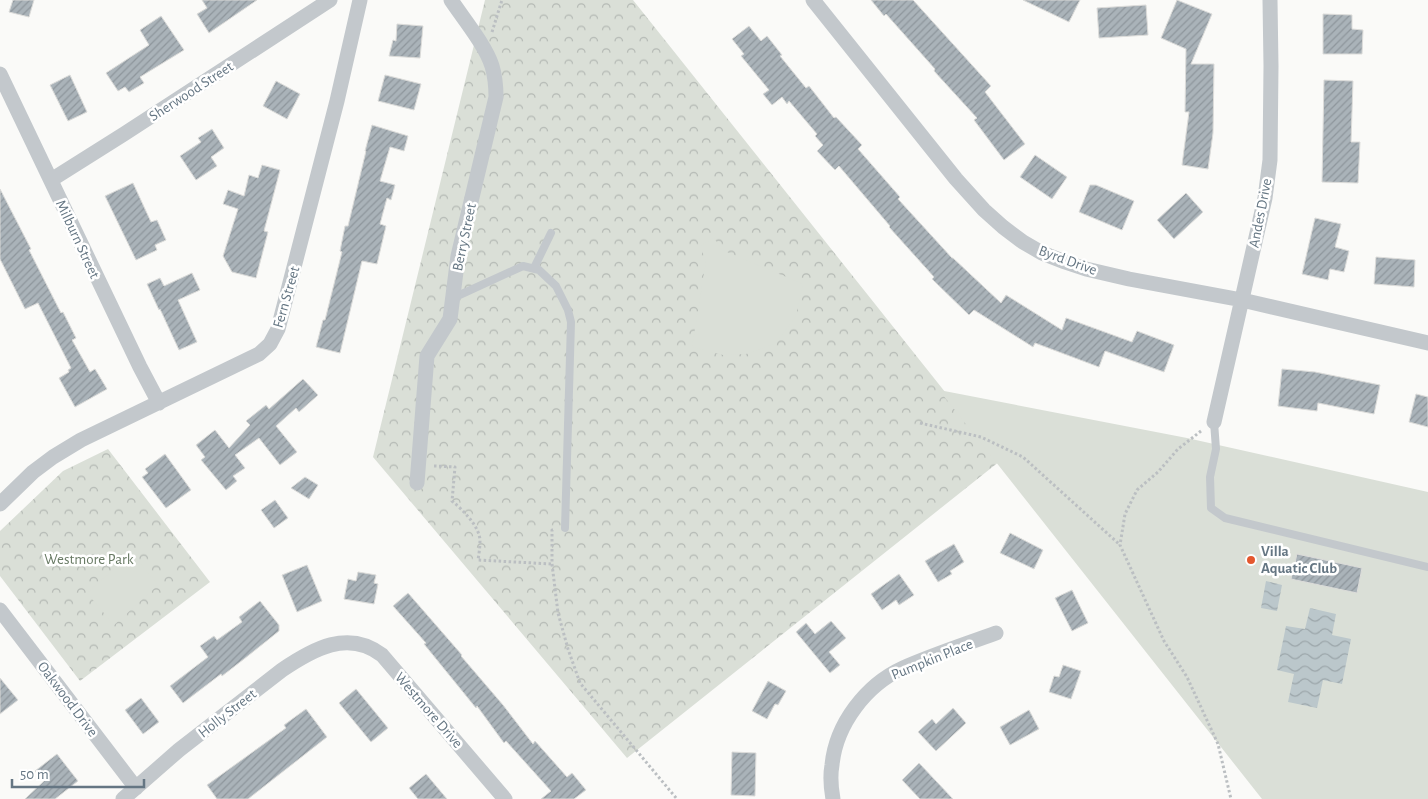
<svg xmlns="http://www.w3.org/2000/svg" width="1428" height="799" font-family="'Alegreya Sans',sans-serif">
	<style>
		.forest { fill: url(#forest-crowns) }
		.garden { fill: #dadfd7 }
		.water { fill: url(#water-waves) }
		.building { fill: url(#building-hatch); stroke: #dcdcda }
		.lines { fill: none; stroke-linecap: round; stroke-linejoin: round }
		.path { stroke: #bbbfc2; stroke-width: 3; stroke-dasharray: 2.5 2.5; stroke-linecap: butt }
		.lane { stroke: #c3c8cc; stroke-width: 8 }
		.street { stroke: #c3c8cc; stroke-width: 15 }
		.poi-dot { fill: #e4572e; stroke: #fff; stroke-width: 2 }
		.labels { text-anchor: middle; stroke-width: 5; stroke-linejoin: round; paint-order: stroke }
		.street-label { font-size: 15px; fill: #657683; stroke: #fff }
		.poi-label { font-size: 15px; font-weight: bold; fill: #657683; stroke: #fff; text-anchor: start }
		.park-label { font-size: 15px; fill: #687a64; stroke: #fff }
	</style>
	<defs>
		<pattern id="forest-crowns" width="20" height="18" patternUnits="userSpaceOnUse" patternTransform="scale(1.25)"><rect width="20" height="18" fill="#dadfd7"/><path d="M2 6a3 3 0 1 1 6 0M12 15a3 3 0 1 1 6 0" fill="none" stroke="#b4b9b4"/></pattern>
		<pattern id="water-waves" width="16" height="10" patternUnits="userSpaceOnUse" patternTransform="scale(1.25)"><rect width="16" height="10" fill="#bbc7cb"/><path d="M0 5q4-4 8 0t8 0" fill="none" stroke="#9ca6aa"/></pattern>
		<pattern id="building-hatch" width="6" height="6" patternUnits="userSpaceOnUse" patternTransform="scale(1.25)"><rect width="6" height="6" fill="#aab3b9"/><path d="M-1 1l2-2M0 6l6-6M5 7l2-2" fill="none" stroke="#8e969c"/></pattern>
	</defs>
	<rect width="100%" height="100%" fill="#fafaf8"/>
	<path class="forest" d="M485,0H633L1000,461L627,758L373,457Z
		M108,449L210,582L80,681L0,576V531L63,471Z"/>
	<path class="garden" d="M714,238L722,250L803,284L796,316L776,343L746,354L723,355L692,347L706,261L700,246Z
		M939,390L1187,438L1428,492V799H1262Z
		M132,553L158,585L114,625L87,593Z"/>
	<path class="water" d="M1266,581L1282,585L1277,611L1261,608Z
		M1310,608L1336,614L1332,635L1351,639L1342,684L1323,680L1317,708L1288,702L1294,674L1277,670L1286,626L1305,629Z"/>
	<path class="building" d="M13,0H34L29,17L9,12Z
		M202,0H257L209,33L197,14L207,8Z
		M871,0H913L991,86L985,92L1025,144L1004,160L974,120L977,118L934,71L935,69L886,14L884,16Z
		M1023,0H1080L1069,22Z
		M1177,0L1212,14L1191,64H1214L1213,133L1208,169L1182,165L1189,112H1185L1186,49L1161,38Z
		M1146,5L1148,35L1099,38L1097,8Z
		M1323,14L1352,15V29L1363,30L1362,54H1323Z
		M161,16L184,50L140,77L144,83L129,92L125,87L118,91L106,73L149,45L140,30Z
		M397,24L423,26L420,58L389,56L393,40L396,41Z
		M749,26L761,41L767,36L782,55L780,56L806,88L809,86L834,118L836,117L862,145L858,149L900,197L898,199L952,258H953L1001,303L1006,295L1062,330L1066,318L1132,342L1137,331L1174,345L1164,372L1105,351L1099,367L1035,343L1033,347L974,310L969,315L932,279L934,277L889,227L890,226L839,166L835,170L817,151L823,145L815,136L817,134L789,101L787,104L782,97L772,105L763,94L769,90L741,56L744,54L732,39Z
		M70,75L87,112L68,121L50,85Z
		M385,75L421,84L414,110L378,101Z
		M1324,80L1353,81L1351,142H1360L1358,183L1322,182Z
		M276,81L300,94L287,119L263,106Z
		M372,125L408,136L404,151L390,147L380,181L395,185L391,200L387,198L380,224L386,226L377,264L362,261L340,353L316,347L323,320H325L342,252L340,251L345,226H348L366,151H365Z
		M212,129L224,148L211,157L217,166L196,180L180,156L201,142L198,138Z
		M1035,155L1067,177L1052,199L1020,177Z
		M262,165L280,170L264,231L268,232L256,278L232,272L223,256L238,209L223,204L228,190L244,196L249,175L258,178Z
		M133,183L151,222L157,220L166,240L155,245L157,250L136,260L105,196Z
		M1090,185H1096L1134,201L1122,230L1079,212Z
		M0,189L31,249L29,250L61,313L63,312L76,338L72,340L90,372L95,369L107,389L75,407L59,378L69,372L68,370L71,368L38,303L25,309L0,259Z
		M1186,193L1203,212L1174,239L1157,220Z
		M1315,218L1341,224L1335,247L1349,251L1344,272L1330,269L1328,280L1302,274Z
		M1376,257L1415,260L1414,287L1374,284Z
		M192,273L200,290L178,300L197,342L179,350L160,309L159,310L147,284L160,278L164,286Z
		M1282,369L1315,372L1380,385L1374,414L1318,403L1317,411L1278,406Z
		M303,379L318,395L299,412L296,408L276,426L297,452L280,465L259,438L235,455L245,468L233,476L237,481L226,490L201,460L205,457L196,445L215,430L229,448L250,425L246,421L266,405L269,409Z
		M1416,394L1428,397V427L1409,422Z
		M165,454L191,490L166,508L142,477L148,473L145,469Z
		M305,477L318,485L309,499L291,488Z
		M275,500L288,518L274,528L261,510Z
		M1010,533L1043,550L1034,569L1000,553Z
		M954,544L964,562L950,571L952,574L938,582L925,561Z
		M1297,554L1362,568L1357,593L1291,579Z
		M307,565L322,601L297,612L282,575Z
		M358,572L376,575L374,583L378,584L374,604L344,599L348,579L356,581Z
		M899,574L914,595L899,605L896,600L882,610L871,594Z
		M1072,590L1088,623L1072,631L1055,598Z
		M408,593L462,655L461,656L503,705L533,744L535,741L567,777L572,773L586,790L574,799H541L551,791L506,741L504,743L477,706L476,708L424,644L426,643L393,606Z
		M260,601L279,625V631L244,659L222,676L221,674L183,703L170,686L208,657L200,646L214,636L217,640L242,622L239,617Z
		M831,621L846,638L829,652L840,665L830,673L796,632L806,623L815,634Z
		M1063,665L1081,671L1071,699L1049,692L1054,676L1059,677Z
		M0,678L18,700L0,714Z
		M768,681L786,691L778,705L775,704L767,719L752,711Z
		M356,689L388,728L371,742L339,703Z
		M141,698L159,722L143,734L125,710Z
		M953,708L966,723L936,751L918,732L932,719L936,724Z
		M306,709L327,737L248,799H217L207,785L286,728L284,725Z
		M1029,710L1039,729L1010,745L1000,727Z
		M732,752L756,753L755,796L731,795Z
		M57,754L78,781L55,799H25L44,781L35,771Z
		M919,763L953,799H920L902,780Z
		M426,774L447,799H418L409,788Z"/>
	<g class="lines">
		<path class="path" d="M492,32L502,0
			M920,423L981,437L1023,457L1119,544
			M1201,431L1178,449L1158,472L1137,490L1125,514L1120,545L1164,641L1187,677L1218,744L1231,799
			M434,466L455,467L452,501C463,510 479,526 480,540C480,547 479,554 478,560L552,564
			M553,530H552V564L558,613L568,649L580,683L677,799"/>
		<path class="lane" d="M534,268L551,233
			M453,298L523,266L539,270L556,286L568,310L571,322L565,528
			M1214,422L1216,449L1210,477L1211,508L1225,518L1428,567"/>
		<path class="street" d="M813,0L956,179L984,210L1003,227L1023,242L1042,253L1065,262L1086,269L1129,279L1242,300L1428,343
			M0,74L140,367L159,403
			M51,180L124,134L330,0
			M1214,422L1265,198L1270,160L1271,66L1270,0
			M417,483L427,356L450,319L458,256L496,97C496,87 495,76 492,66C486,46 463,18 451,0
			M0,504L33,472L53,457L81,440L259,354L270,344L278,329L337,101L360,0
			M0,610L136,788
			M123,799L179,750L282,670C313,649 348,629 382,655L505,799
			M833,799C831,788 830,776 832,765C836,724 866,685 903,668C932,655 966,644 996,633"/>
	</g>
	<circle class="poi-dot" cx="1251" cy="560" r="5"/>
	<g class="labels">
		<g class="street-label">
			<text transform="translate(191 91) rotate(-33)" y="5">Sherwood Street</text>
			<text transform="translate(1260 213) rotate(-79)" y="5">Andes Drive</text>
			<text transform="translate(464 237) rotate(-78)" y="5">Berry Street</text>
			<text transform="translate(78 239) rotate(65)" y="5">Milburn Street</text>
			<text transform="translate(1068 260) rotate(20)" y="5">Byrd Drive</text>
			<text transform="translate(286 297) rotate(-74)" y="5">Fern Street</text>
			<text transform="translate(932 659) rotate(-22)" y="5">Pumpkin Place</text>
			<text transform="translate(68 699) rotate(53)" y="5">Oakwood Drive</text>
			<text transform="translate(429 710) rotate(49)" y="5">Westmore Drive</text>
			<text transform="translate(227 713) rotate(-38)" y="5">Holly Street</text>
		</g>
		<g class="poi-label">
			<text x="1261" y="556">Villa<tspan x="1261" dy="17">Aquatic Club</tspan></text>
		</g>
		<g class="park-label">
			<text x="89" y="564">Westmore Park</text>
		</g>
	</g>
	<path d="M12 779v8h132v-8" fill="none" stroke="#657683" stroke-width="2.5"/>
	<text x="20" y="779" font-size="15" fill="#657683" stroke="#ffffff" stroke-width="4" paint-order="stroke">50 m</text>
</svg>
